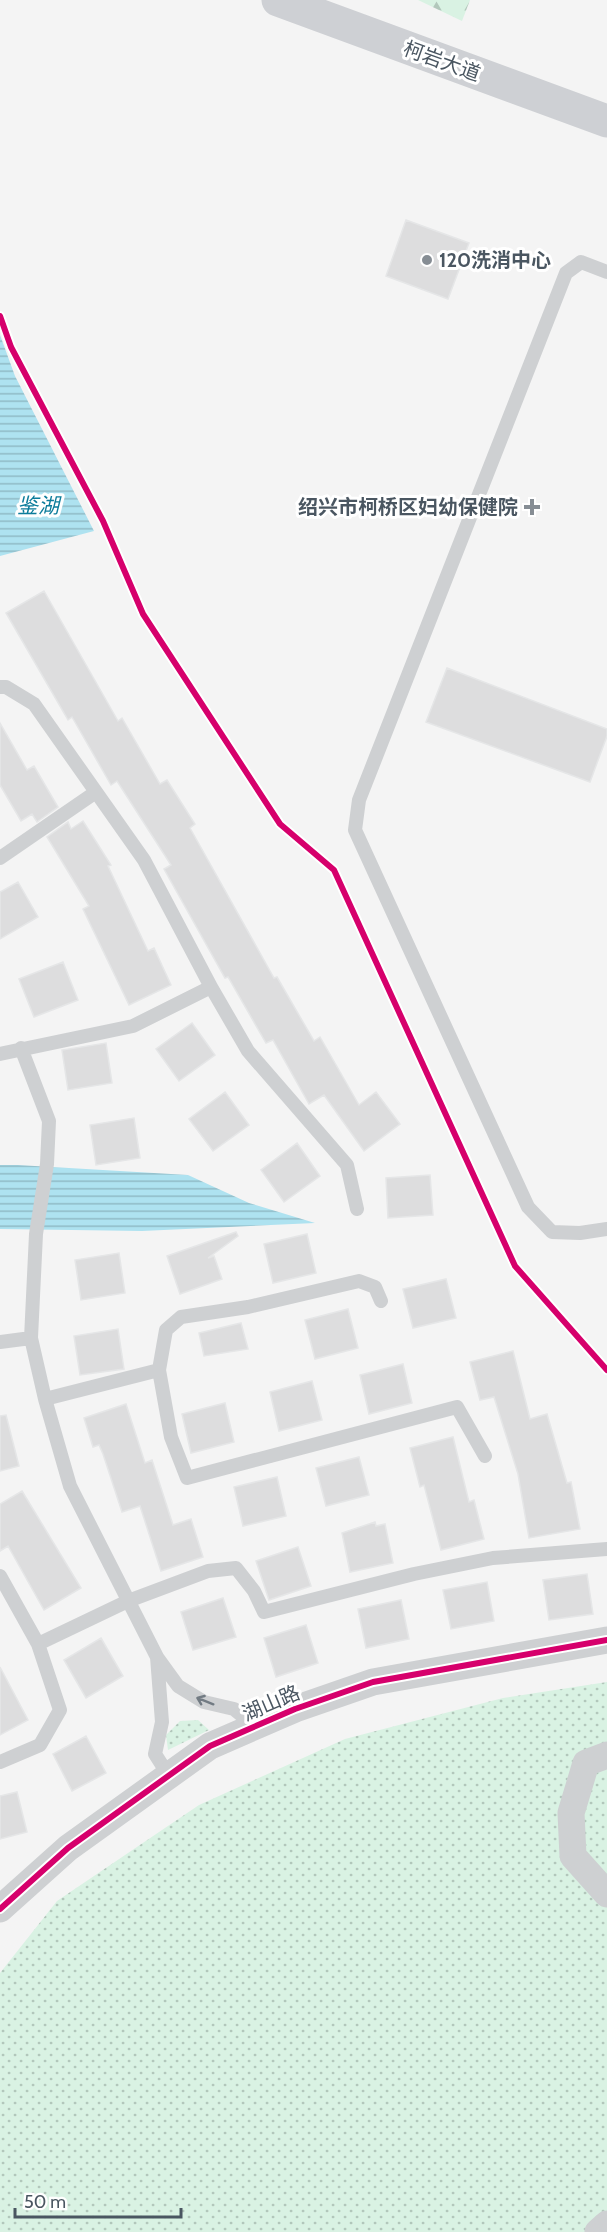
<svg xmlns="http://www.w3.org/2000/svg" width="607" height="2232" font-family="Cabin,'Noto Sans SC',sans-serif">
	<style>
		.grass { fill: url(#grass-dots) }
		.forest { fill: url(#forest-firs) }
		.water { fill: url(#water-rules) }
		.building { fill: #ddddde; stroke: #e5e6e7; stroke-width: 1.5 }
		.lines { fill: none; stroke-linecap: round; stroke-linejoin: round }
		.lane { stroke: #ced0d2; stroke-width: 14 }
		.street { stroke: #ced0d2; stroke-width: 27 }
		.secondary { stroke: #ced0d4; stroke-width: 33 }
		.cycleway-casing { stroke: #fff; stroke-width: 10 }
		.cycleway { stroke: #d6006c; stroke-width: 6 }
		.oneway { stroke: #727b83 }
		.poi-dot { fill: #868d94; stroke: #fff; stroke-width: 2 }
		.labels { text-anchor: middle; stroke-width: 6; stroke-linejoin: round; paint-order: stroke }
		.street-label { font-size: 20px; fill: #4a5661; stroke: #fff }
		.poi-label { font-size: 20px; font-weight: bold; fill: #4a5661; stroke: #fff; text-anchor: start }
		.water-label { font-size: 21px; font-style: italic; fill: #0c7c9b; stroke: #fff }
	</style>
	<defs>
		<pattern id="grass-dots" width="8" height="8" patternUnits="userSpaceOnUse" patternTransform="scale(1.5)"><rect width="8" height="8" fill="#d9f2e3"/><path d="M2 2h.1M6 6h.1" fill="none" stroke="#b2c7bb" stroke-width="1.8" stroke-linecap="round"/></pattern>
		<pattern id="forest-firs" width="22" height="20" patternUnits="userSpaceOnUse" patternTransform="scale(1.5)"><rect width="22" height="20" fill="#d9f2e3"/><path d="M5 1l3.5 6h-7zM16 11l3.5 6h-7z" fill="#b2c7bb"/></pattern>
		<pattern id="water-rules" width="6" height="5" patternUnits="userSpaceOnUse" patternTransform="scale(1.5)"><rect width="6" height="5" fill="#aee2f0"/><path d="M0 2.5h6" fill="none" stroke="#90bac6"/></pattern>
	</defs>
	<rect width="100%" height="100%" fill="#f4f4f4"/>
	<path class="grass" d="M607,1682V2232H0V1973L57,1901L199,1805L345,1739L503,1698Z
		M198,1720L209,1730L168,1750L166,1735L180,1721Z"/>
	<path class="forest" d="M418,0H470L462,21Z"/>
	<path class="water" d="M0,335L15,376L94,531L0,556Z
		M0,1165H18L188,1175L249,1203L315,1223L142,1231L0,1229Z"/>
	<path class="building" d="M406,220L469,243L448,299L386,276Z
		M44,591L118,721L122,718L160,784L167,780L195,824L190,828L274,978L277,977L314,1041L320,1037L359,1105L376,1092L400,1124L364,1151L324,1095L309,1104L273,1040L266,1043L228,977L225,978L164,869L171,865L117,781L111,785L72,717L68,720L6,613Z
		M447,668L607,729V736L590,782L426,722Z
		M0,723L27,770L34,766L58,807L37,822L32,814L21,821L0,785Z
		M83,821L111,865L108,866L148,951L154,948L171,985L129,1005L83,909L89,906L47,837L68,822L71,829Z
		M18,882L38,917L0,939V892Z
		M63,962L78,1000L34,1017L19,979Z
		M192,1023L215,1055L179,1081L156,1049Z
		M106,1043L112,1083L68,1090L62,1050Z
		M225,1092L249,1125L213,1151L189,1119Z
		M134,1118L140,1158L96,1165L90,1125Z
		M297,1143L320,1176L284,1202L261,1170Z
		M430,1175L433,1215L388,1218L386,1178Z
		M236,1232L238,1236L208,1258L214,1256L222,1279L180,1294L167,1256Z
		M307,1234L316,1273L273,1283L264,1244Z
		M119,1253L125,1293L81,1300L75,1260Z
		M446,1279L456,1318L413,1328L403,1289Z
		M348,1309L358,1348L315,1359L305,1320Z
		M241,1323L248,1349L204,1356L199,1333Z
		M118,1329L124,1369L80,1375L74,1336Z
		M513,1351L530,1419L547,1414L567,1483L571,1482L580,1529L529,1538L518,1474L494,1397L480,1400L470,1362Z
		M403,1364L412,1403L369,1414L360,1375Z
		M312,1381L322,1420L279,1431L270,1392Z
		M225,1403L234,1442L191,1453L182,1414Z
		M126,1404L145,1463L152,1460L173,1525L191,1519L203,1557L161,1571L140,1506L122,1512L103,1454L99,1445L93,1447L84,1418Z
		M6,1415L19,1466L0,1471V1416Z
		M453,1437L469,1502L474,1500L484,1539L441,1550L424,1485L420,1487L410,1448Z
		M359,1457L369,1495L326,1506L316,1468Z
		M277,1477L286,1516L243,1526L234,1487Z
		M22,1491L81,1588L44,1610L8,1546L0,1551V1504Z
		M375,1522L376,1526L385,1524L393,1563L350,1572L342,1533Z
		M298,1547L311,1586L269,1600L256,1561Z
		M587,1574L593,1614L549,1620L543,1580Z
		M487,1582L494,1621L451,1629L443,1590Z
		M223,1598L236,1637L193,1650L181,1612Z
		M401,1600L409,1639L366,1648L358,1609Z
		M306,1625L318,1663L276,1677L264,1638Z
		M101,1638L123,1676L86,1698L64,1660Z
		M0,1667L28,1720L0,1735Z
		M86,1736L106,1773L72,1791L53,1754Z
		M17,1792L27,1832L0,1839V1796Z"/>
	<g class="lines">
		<path class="lane" d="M607,272L581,262L566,273L359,800L355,830L528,1207L552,1232L580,1233L607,1229
			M0,687H6L34,704L144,860L211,987L248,1051L347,1165L357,1209
			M0,858L96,792
			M21,1048L49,1121L47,1164L36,1234L31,1338L45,1399L70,1486L157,1657
			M0,1054L133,1026L211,987
			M381,1301L375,1287L359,1281L248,1307L181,1317L166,1330L159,1370L171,1437L187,1478L457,1407L485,1456
			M0,1342L31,1338
			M45,1399L159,1370
			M0,1576L38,1644L60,1710L40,1745L0,1762
			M38,1644L128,1601L208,1571L236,1568L254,1591L264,1612L414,1574L493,1558L607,1549
			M169,1776L155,1754L162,1722L157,1657L178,1686L204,1702L234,1709L256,1727"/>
		<path class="street" d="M607,1755L586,1763L571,1813L573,1856L607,1894
			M0,1909L68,1848L210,1746L295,1709L373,1682L607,1640
			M598,2232L607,2224"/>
		<path class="secondary" d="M278,0L607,121"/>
		<g class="cycleway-casing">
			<path id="cycleway" d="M0,316L11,347L103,521L143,614L280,824L334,870L515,1266L607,1370
				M0,1909L68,1848L210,1746L295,1709L373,1682L607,1640"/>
		</g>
		<use href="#cycleway" class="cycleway"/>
	</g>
	<defs><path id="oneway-shaft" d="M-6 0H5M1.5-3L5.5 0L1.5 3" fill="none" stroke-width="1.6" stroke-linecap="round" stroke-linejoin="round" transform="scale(1.5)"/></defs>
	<use class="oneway" href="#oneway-shaft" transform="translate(205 1701) rotate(-158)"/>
	<g class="poi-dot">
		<circle cx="427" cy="260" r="6"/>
		<path d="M529 498h6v6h6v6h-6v6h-6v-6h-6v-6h6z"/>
	</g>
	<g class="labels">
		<g class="street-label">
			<text transform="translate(442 61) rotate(20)" y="7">柯岩大道</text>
			<text transform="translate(271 1703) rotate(-23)" y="7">湖山路</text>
		</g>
		<g class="poi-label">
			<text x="439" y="267">120洗消中心</text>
			<text x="518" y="514" text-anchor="end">绍兴市柯桥区妇幼保健院</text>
		</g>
		<g class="water-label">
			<text x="38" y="513">鉴湖</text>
		</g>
	</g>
	<path d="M15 2208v9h166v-9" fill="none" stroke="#4a5661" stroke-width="3"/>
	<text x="24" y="2208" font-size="18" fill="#4a5661" stroke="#ffffff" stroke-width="4.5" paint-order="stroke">50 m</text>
</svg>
